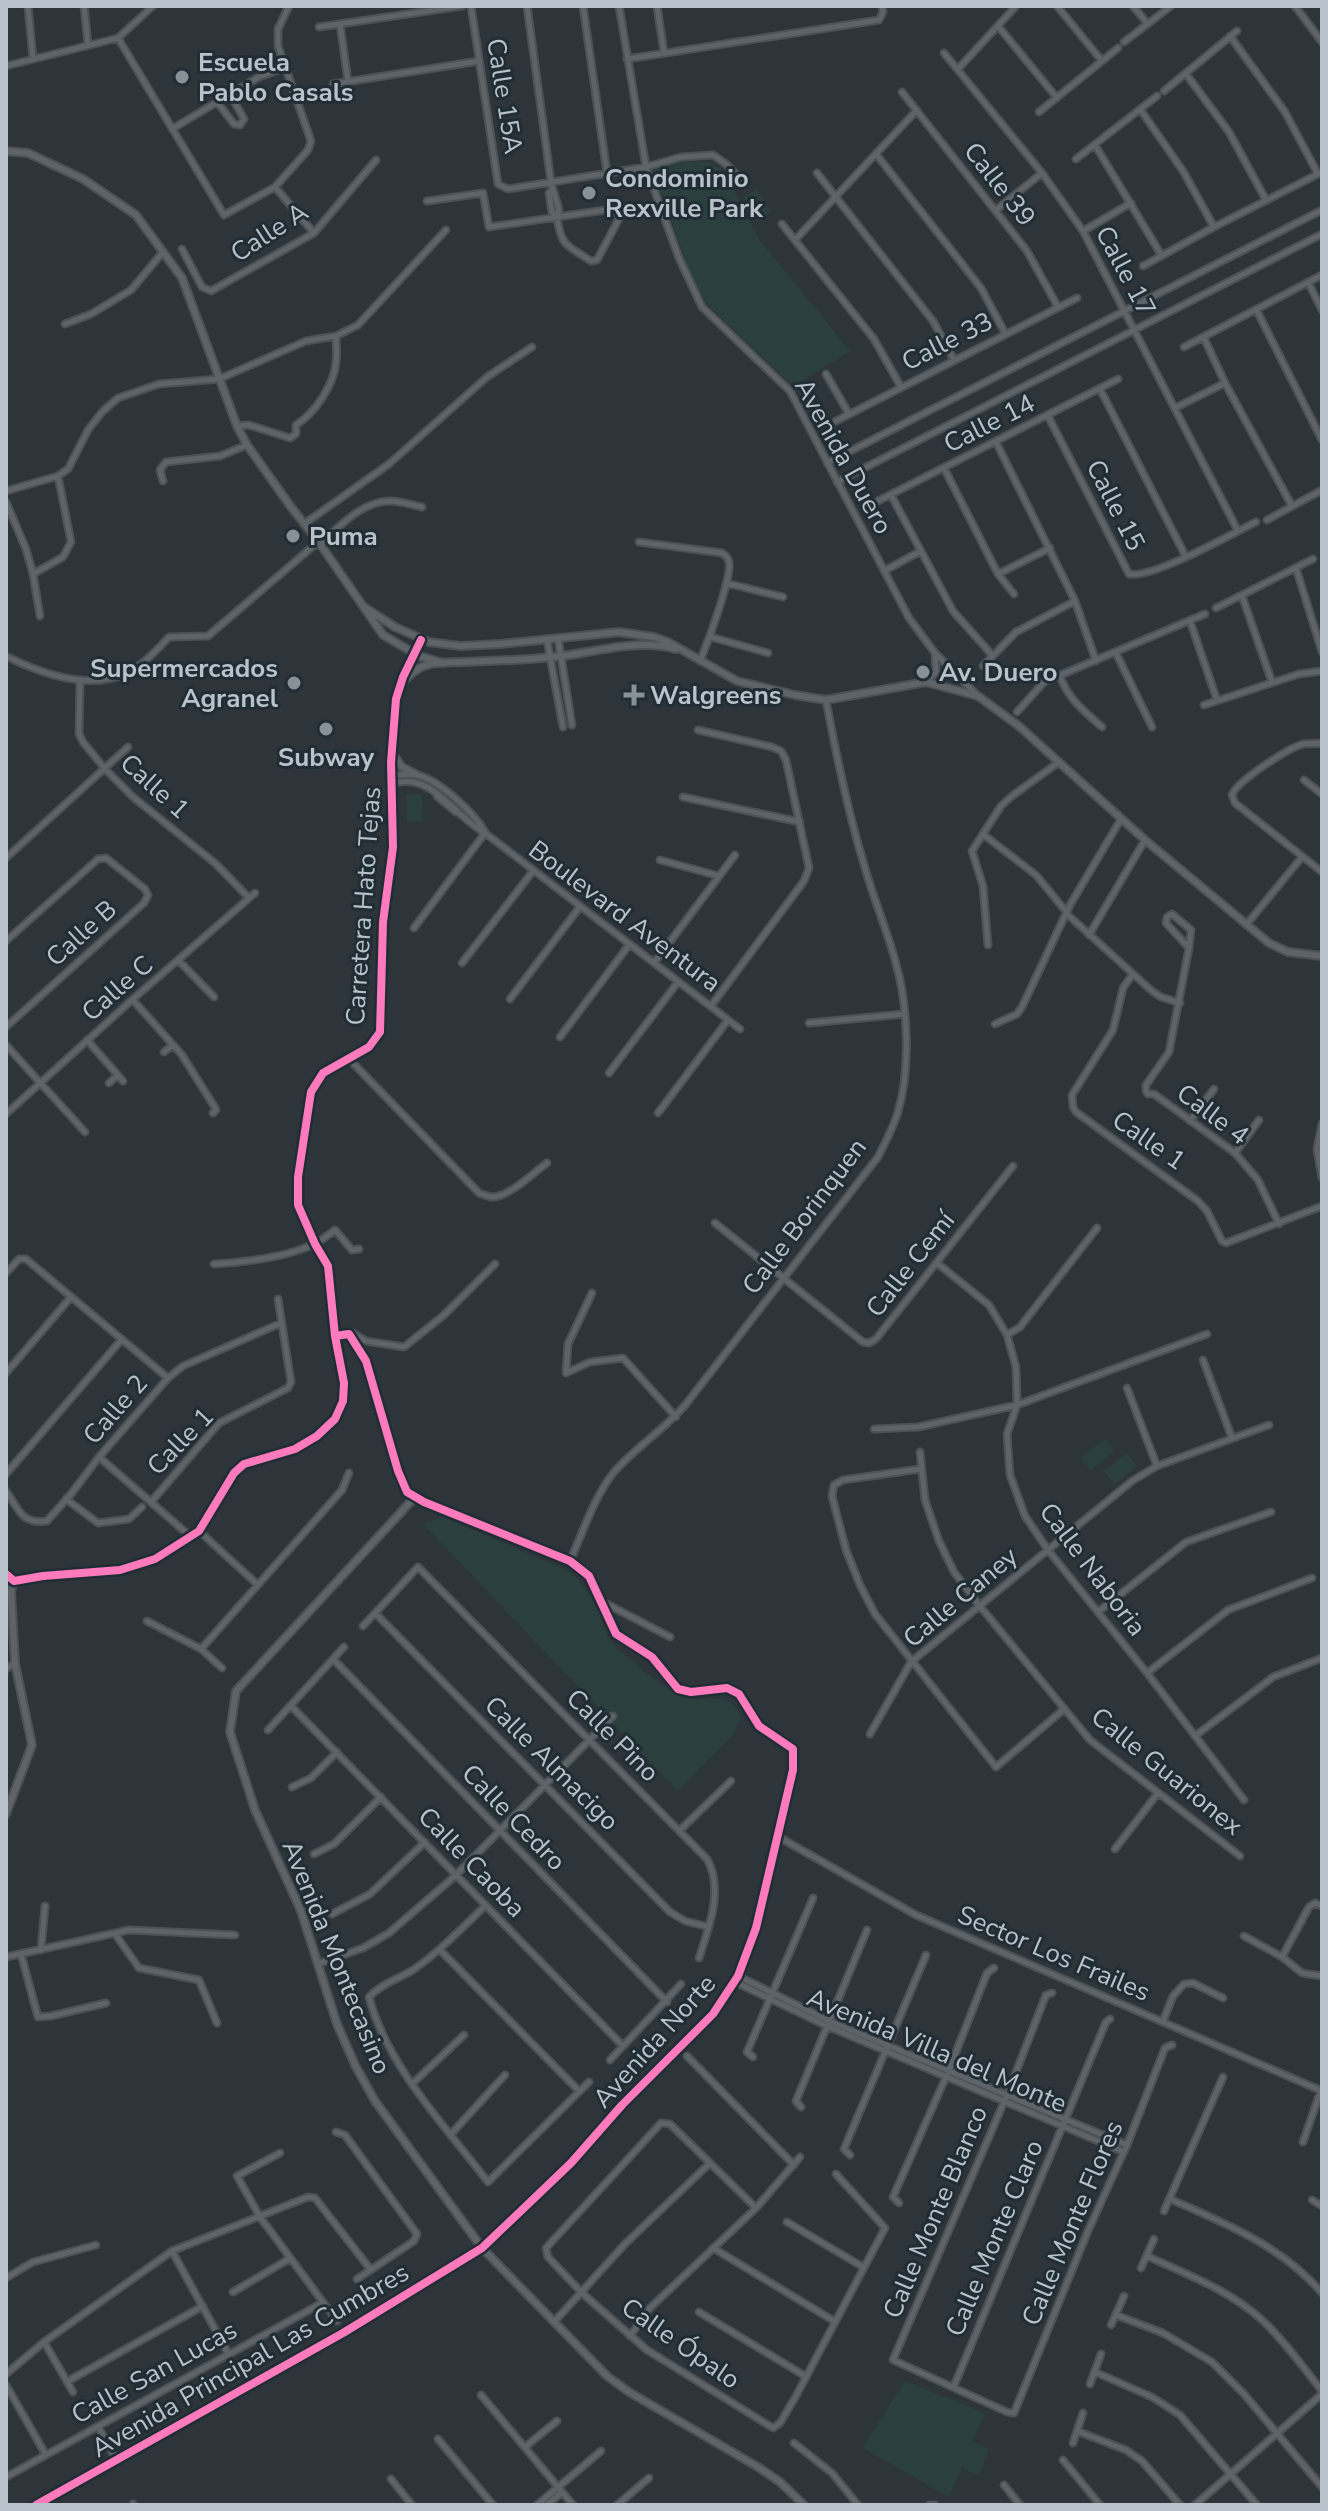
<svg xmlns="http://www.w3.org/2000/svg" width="1328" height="2511" font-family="'Nunito Sans',sans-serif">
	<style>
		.green { fill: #2b403e }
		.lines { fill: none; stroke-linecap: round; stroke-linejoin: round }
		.minor-casing { stroke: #4b5155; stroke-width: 9 }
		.tertiary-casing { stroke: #4b5155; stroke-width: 10 }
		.minor { stroke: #5e6368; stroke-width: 5 }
		.tertiary { stroke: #5e6368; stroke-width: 6 }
		.cycleway-casing { stroke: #212d34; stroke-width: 13 }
		.cycleway { stroke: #fd7abc; stroke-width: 8 }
		.poi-dot { fill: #889198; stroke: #212d34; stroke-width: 3 }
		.labels { text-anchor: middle; stroke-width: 6; stroke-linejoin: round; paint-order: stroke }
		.poi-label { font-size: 26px; font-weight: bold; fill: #b9c2ca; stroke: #212d34; text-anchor: start }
		.street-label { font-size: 26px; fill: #b9c2ca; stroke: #212d34 }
	</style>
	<rect width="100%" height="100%" fill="#2d353a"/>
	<path class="green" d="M707,161L723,171L758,238L850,351L793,386L707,304L690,273L653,170L678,162Z
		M757,189L771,212L757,221L743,197Z
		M406,794H422L423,822H407Z
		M1105,1439L1114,1451L1091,1470L1081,1458Z
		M1126,1453L1137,1466L1115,1484L1104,1471Z
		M443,1517L570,1572C585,1585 593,1600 601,1618C603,1625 606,1634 610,1640C622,1655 656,1681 672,1692C700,1710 726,1683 741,1717L733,1735L678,1791L423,1524Z
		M905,2381L985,2413L973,2442L989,2449L979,2475L963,2469L964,2462L949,2497L863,2448Z"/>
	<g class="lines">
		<g class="minor-casing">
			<path id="minor" d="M28,6L33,59
				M84,6L88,45
				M471,6L498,184L508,189L646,167L681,157L713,155L726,164L744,182
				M527,6L551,182C553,192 557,200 559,211L556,215
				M583,6L607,173
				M619,6L646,167L679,258L702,307L790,391L909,618L935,653L977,695
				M657,6L664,53
				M1057,6L1102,61
				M1133,6L1148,24
				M1295,6L1322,42
				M340,24L348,82
				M998,26L1057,98
				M319,27L462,6
				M1230,36L1285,112L1318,174
				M118,38L224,215L275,187L308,150L311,141L278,46V29L289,6
				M1124,42L1171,6
				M944,53L1042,173L1083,231L1238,531
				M627,59L879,20L883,12L882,6
				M6,66L118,38L153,6
				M958,69L1016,6
				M1186,74L1229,132L1266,200
				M333,84L479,61
				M1164,91L1237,31
				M902,92L1027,251L1058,307
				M217,102L234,124L240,125L244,119L230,94
				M1140,109L1183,171L1214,227
				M1039,112L1118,48
				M172,129L259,77L286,67
				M1095,145L1162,256
				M876,154L981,288L1005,333
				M1076,159L1157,96
				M817,173L933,321L954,360
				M275,187L314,233
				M427,201L483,193L489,227L612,209H615L620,217L597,260L591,261C567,245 561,247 557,217L556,215L552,212L549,193L552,190
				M996,210L1042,173
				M782,224L874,339L901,387
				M1083,231L1131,203
				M795,240L917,110
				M182,249L202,287L211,291L314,233L376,160
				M1143,266L1214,227L1322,172
				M1308,282L1322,310
				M1256,309L1322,440
				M65,324L91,314L131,290L163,252
				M1204,338L1225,383L1292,506
				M1184,347L1322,275
				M826,374L849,414
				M1100,389L1186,557
				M1175,408L1225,383
				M1048,416L1129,574C1153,579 1231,534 1256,522
				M836,421L1077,298
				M237,426L249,425L290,438L296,434V425C315,413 334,385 336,362C337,354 336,345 336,336
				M996,442L1075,601L1096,661
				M827,463L1322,210
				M944,468L998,574L1014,594
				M163,481L160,470L166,462L220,456L247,445
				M837,482L1322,234
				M6,491L58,476L68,469L88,430L103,411L118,398L159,384L219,379L306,341L336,336L358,325L446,230
				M891,495L953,611L992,655
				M878,501L1118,379
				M6,502L26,549L33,574L40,616
				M1267,520L1322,490
				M304,524L389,464L487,377L532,347
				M639,542L722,553C726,556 728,557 729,562C732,578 707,644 700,661
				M320,544C340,526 362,501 390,501C400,501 412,505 422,507
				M1296,568L1322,652
				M884,571L919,552
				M33,574L63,557L71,542L58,476
				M998,574L1050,548
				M726,583L783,597
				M1242,596L1272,682
				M1216,608L1313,559
				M1190,621L1217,700
				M711,637L768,653
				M558,638L572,725
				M547,640L563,727
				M1116,653L1152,727
				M6,658L8,657C42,674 87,690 125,674C142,666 156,651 169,637L208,636L318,542
				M983,666L1016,632L1075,601
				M1060,676C1068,699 1084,711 1102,727
				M80,680L79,734L83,742L105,769L133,797L216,864L249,898
				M926,682L936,672L935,653
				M1204,705L1299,674L1322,671
				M1017,712L1044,682L1205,614
				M698,730L772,747L781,751L786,760L809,868L804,881L711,1006
				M1322,743C1316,744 1309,743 1303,744C1288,748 1236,782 1232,795L1235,803L1322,872
				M391,775C400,775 409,774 417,775C438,779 475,814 485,832
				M1304,780L1322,794
				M391,784C432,770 454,817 485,833L740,1029
				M437,796L456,812
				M683,797L800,822
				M984,835L1036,875L1064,909
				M6,858L128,747
				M660,860L719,876
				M1172,914L1191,930L1189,948L1166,923L1167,917Z
				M1068,915L1152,991L1161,997L1180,1003
				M1246,925L1302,857
				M414,928L485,833
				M1089,935L1145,840
				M6,941L98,859L106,858L145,889L148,895L144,903L6,1027
				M988,945L983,886L972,851L1001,806L1012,796L1059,762
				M1189,948L1169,1052L1146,1085V1091L1148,1094H1154L1235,1153L1258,1180L1279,1224
				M179,961L214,997
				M462,963L533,871
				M654,963L735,855
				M1132,975L1123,988L1113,1030L1072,1095L1073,1107L1076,1112L1198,1201L1207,1211L1222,1241L1226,1243L1322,1206
				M510,999L579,908
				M133,1000L182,1055L214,1106L216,1110L213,1113
				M809,1023L904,1014
				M995,1024L1017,1014L1022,1007L1070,905L1121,819
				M560,1037L629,945
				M87,1040L123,1081
				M6,1045L85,1132
				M164,1052L173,1045
				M349,1059L479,1193C481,1194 490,1197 492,1197C509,1197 533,1173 547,1163
				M609,1073L678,982
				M109,1083L118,1075
				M658,1113L728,1020
				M6,1114L133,999L255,893
				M1190,1121L1214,1089
				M1322,1124L1317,1149L1322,1178
				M1235,1153L1259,1120
				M715,1223L863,1342L869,1343L876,1339L1013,1166
				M937,1263L989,1305L1007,1335L1016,1367L1017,1405L1007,1434L1010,1475L1025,1516L1048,1550L1147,1673L1244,1800
				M214,1264C246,1262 285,1258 314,1244C321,1241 328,1235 335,1230L352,1250L359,1249
				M6,1273L19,1259H26L168,1378
				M592,1293L568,1344L566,1373L590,1362L623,1358L676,1417
				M349,1334L353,1333L366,1341L404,1347L444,1315L495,1264
				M1007,1335L1020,1327L1097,1228
				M335,1336L349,1334L366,1361L398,1471L407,1492L424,1502L570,1561L589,1576L616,1634L652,1657L678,1689L691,1692L727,1688L739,1694L759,1726L793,1749V1770
				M1203,1360L1232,1438
				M6,1373L71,1297
				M1127,1388L1157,1466
				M874,1429L918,1427L1017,1405L1207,1334
				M920,1452L925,1500L939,1541L954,1572L979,1605L1090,1740L1240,1856
				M99,1457L191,1537
				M920,1469L843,1480L834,1485L832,1496L846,1550L860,1585L875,1614L996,1767L1063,1710
				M6,1474L122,1339
				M6,1491C20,1511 21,1524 47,1521L71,1494L99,1457L168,1378L183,1366L281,1323
				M66,1499L98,1523L129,1519L142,1507
				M151,1502L219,1423L288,1388L291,1382L278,1299
				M199,1531L257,1584
				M570,1561C583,1532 594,1497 614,1472C636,1447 665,1429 686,1404L878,1157C885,1143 893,1128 898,1112C911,1068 908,1004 895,960C886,927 872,895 863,861C847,808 836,754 826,700
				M603,1602L670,1637
				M1098,1612L1186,1542L1271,1512
				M375,1613L670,1912L685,1921L709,1927
				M147,1621L201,1649L222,1668
				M363,1626L418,1567L707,1859C724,1889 709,1927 699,1958
				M201,1649L342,1490L349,1473
				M333,1659L667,2002
				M6,1669L15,1663
				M1147,1673L1228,1610L1312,1578
				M291,1706L623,2046
				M268,1730L344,1647
				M870,1734L911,1662L1132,1481L1157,1466L1269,1425
				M1195,1736L1273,1677L1322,1658
				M292,1787L311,1778L337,1752
				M679,1831L731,1781
				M777,1836L916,1915L1322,2091
				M1115,1849L1158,1793
				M314,1854L334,1844L381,1797
				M485,1906C462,1928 439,1952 413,1970C398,1979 381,1984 369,1997C387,2066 445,2126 488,2182L589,2082
				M332,1914L370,1894L425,1842
				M115,1934L139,1968L199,1980L217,2023
				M1244,1936L1282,1957L1302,1973L1322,1976
				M41,1950L45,1906
				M440,1950L579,2091
				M21,1954L38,2017L51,2016L106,2003
				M6,1957L129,1930L235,1935
				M1282,1957L1309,1907L1315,1903L1322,1906
				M318,1964L363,1948L389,1933L455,1876L613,1716
				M738,1976L829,2021L1127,2145
				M735,1982L827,2026L1124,2152
				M1052,1993L1046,1995L1007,2095L893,2360L1007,2412L1014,2413L1088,2231L1127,2145L1165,2048L1172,2045
				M1163,2021L1173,1996L1184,1984L1193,1983L1223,1998
				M687,2056L794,2165
				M753,2057L747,2052L813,1898
				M610,2060L681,1984
				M413,2083L464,2035
				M801,2107L796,2101L867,1930
				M336,2132L345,2135L417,2234L414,2241L357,2279
				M451,2134L505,2075
				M1303,2142L1321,2090
				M280,2153L237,2176L260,2217L337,2321
				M850,2155L844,2149L926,1955
				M1170,2199C1224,2223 1282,2246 1322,2293
				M1312,2200L1322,2206
				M899,2203L893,2197L949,2070L987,1973L994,1968
				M756,2208L670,2124L661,2123L546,2248L548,2257L582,2293L647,2350L773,2428L780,2423L796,2396L885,2228L836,2174
				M1164,2211L1223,2077
				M787,2222L863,2267
				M713,2248L834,2321
				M172,2251L228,2353
				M1147,2256C1186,2274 1229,2290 1261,2319C1284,2340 1303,2367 1322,2391
				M1141,2268L1154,2239
				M6,2278L33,2262L96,2245
				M233,2292L289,2259
				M699,2312L805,2376
				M1116,2315L1163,2333L1212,2362L1244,2394L1322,2487
				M554,2322L625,2244L710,2163
				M1111,2325L1124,2296
				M630,2336L650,2308L756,2208L800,2157
				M44,2342L73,2392
				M1095,2372L1152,2397L1180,2415L1257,2505
				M6,2374L44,2342L172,2251L308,2197L315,2198L371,2270
				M68,2381L203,2306
				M1090,2384L1101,2354
				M6,2385L46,2455
				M954,2386L1106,2022L1110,2019
				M481,2395L573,2505
				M98,2426L116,2460
				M1077,2431L1126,2450L1142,2461L1180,2505
				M438,2439L493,2505
				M794,2443L832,2473L858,2505
				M1073,2443L1083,2413
				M525,2447L557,2421
				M1063,2460L1100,2505
				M6,2477L322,2303
				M391,2479L412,2505
				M1004,2485L1020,2505
				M133,2504L134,2505
				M537,2505L601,2451
				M547,2505L562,2492
				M617,2505L649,2478
				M929,2505H935
				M1195,2505L1322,2394"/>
		</g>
		<g class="tertiary-casing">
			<path id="tertiary" d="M6,151L28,153L83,179L136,215L182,278L237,426L247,445L291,507L320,544L383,635L419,656L443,663
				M364,607L395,627L429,642L460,646L500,644L619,632L654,637L668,642L737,681L795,695L826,700L926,682L978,696L1020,727L1145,840L1269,943L1288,952L1322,956
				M406,679C415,669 423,665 436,663C475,661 515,661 554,657C593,653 637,638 676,649
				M392,753L402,767L415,774
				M414,1498L236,1691L230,1732L255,1810L301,1911L337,2024L356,2067L375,2101L482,2248L607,2376L629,2392L758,2467L780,2482L804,2505
				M6,1574L14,1581L43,1576L120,1570L155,1559L199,1531L234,1473L244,1464L295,1449L317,1436L335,1419L343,1401L344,1383L335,1336L328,1266L315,1244L298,1205V1177L311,1092L323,1073L369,1047L380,1032L383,922L393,847L391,762L396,699L403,677L421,640
				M6,1814L32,1745L15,1663L11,1592L14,1581
				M36,2505L343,2333L482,2248L571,2163L622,2105L713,2014L738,1976L756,1928L793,1770"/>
		</g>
		<use href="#minor" class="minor"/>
		<use href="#tertiary" class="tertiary"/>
		<g class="cycleway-casing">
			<path id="cycleway" d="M6,1574L14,1581L43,1576L120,1570L155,1559L199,1531L234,1473L244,1464L295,1449L317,1436L335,1419L343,1401L344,1383L335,1336L328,1266L315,1244L298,1205V1177L311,1092L323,1073L369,1047L380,1032L383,922L393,847L391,762L396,699L403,677L421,640
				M36,2505L343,2333L482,2248L571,2163L622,2105L713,2014L738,1976L756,1928L793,1770V1749L759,1726L739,1694L727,1688L691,1692L678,1689L652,1657L616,1634L589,1576L570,1561L424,1502L407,1492L398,1471L366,1361L349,1334L335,1336"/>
		</g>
		<use href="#cycleway" class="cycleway"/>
	</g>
	<g class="poi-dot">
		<circle cx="182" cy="77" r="8"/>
		<circle cx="589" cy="193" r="8"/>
		<circle cx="293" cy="536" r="8"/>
		<circle cx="923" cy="672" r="8"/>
		<circle cx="294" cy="683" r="8"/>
		<path d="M630 683h8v8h8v8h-8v8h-8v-8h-8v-8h8z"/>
		<circle cx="326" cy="729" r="8"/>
	</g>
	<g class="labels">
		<g class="poi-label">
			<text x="198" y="71">Escuela<tspan x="198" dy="30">Pablo Casals</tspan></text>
			<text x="605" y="187">Condominio<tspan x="605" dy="30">Rexville Park</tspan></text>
			<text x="309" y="545">Puma</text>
			<text x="278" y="677" text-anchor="end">Supermercados<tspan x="278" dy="30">Agranel</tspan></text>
			<text x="939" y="681">Av. Duero</text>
			<text x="650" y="704">Walgreens</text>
			<text x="326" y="766" text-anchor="middle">Subway</text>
		</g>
		<g class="street-label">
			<text transform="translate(505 96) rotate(81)" y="9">Calle 15A</text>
			<text transform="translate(1000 184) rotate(52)" y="9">Calle 39</text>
			<text transform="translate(269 232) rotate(-33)" y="9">Calle A</text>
			<text transform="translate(1126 271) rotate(62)" y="9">Calle 17</text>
			<text transform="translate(947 341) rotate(-27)" y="9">Calle 33</text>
			<text transform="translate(989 423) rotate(-27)" y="9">Calle 14</text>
			<text transform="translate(844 456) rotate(61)" y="9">Avenida Duero</text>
			<text transform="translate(1116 505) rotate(63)" y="9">Calle 15</text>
			<text transform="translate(155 786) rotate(42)" y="9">Calle 1</text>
			<text transform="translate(363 906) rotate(-86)" y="9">Carretera Hato Tejas</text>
			<text transform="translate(625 916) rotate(37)" y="9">Boulevard Aventura</text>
			<text transform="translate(81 933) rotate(-42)" y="9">Calle B</text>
			<text transform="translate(117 988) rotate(-41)" y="9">Calle C</text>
			<text transform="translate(1213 1114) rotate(37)" y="9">Calle 4</text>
			<text transform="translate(1149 1140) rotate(35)" y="9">Calle 1</text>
			<text transform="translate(804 1216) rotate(-53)" y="9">Calle Borinquen</text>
			<text transform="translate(910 1264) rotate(-52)" y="9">Calle Cemí</text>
			<text transform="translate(115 1409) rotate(-49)" y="9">Calle 2</text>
			<text transform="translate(180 1441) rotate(-46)" y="9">Calle 1</text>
			<text transform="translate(1093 1569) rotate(53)" y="9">Calle Naboria</text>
			<text transform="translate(960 1597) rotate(-40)" y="9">Calle Caney</text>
			<text transform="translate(613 1735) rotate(45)" y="9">Calle Pino</text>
			<text transform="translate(552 1763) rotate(45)" y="9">Calle Almacigo</text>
			<text transform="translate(1167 1771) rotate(39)" y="9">Calle Guarionex</text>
			<text transform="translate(514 1817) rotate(46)" y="9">Calle Cedro</text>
			<text transform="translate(472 1862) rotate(46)" y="9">Calle Caoba</text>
			<text transform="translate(1054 1953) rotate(23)" y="9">Sector Los Frailes</text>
			<text transform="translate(337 1957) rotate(68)" y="9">Avenida Montecasino</text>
			<text transform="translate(654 2041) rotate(-48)" y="9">Avenida Norte</text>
			<text transform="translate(937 2050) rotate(23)" y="9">Avenida Villa del Monte</text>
			<text transform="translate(935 2212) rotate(-67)" y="9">Calle Monte Blanco</text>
			<text transform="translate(1072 2223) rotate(-67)" y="9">Calle Monte Flores</text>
			<text transform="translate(994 2238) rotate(-67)" y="9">Calle Monte Claro</text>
			<text transform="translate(681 2343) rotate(35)" y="9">Calle Ópalo</text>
			<text transform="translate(250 2360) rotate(-30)" y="9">Avenida Principal Las Cumbres</text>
			<text transform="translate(154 2372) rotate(-29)" y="9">Calle San Lucas</text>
		</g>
	</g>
	<rect width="1328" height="2511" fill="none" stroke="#b9c2ca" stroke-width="16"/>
</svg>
